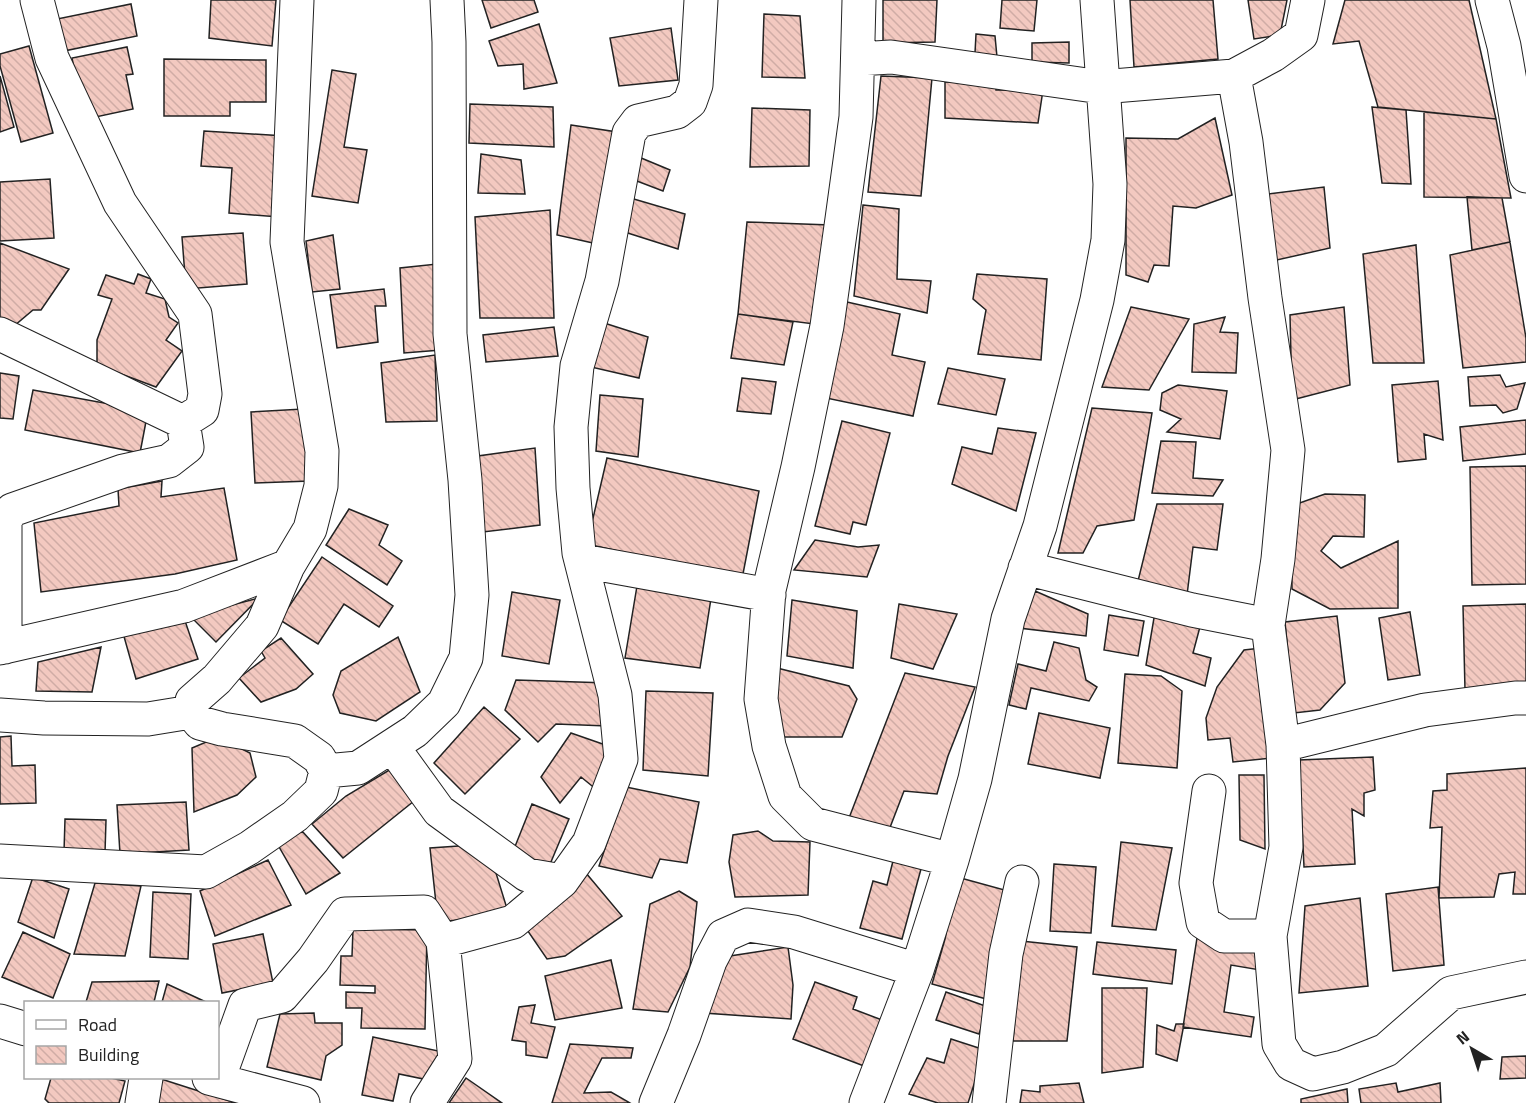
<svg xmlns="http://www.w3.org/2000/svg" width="1526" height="1103" font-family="'Titillium Web',sans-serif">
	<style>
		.building { fill: url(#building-back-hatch); stroke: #222; stroke-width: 1.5 }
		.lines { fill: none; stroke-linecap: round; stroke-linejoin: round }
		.minor-casing { stroke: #222; stroke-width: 35 }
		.minor { stroke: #fff; stroke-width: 33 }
	</style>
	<defs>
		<pattern id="building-back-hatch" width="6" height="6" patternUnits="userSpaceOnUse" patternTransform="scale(1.5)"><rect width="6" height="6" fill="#f3c9c0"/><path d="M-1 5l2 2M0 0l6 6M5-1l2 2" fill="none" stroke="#d0aca5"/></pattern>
	</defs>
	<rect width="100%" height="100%" fill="#fff"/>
	<path class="building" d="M211,0H276L272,46L209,38Z
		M482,0H534L538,12L491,28Z
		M883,0H937L935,42L883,43Z
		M1002,0H1037L1034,31L1000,28Z
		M1130,0H1213L1218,59L1134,67Z
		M1248,0H1287L1280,35L1254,39Z
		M1345,0H1469L1496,119L1378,107L1359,41L1333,44Z
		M131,4L137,36L59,52L52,20Z
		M764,14L800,16L805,78L762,77Z
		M539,24L557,83L524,89L523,64L498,66L489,41Z
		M671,28L678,80L619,86L610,38Z
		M976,34L995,36L997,57L975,53Z
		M1069,42V63L1032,62V43Z
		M29,46L53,133L21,142L0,66V54Z
		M127,47L133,74L126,75L133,109L91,118L81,105L72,58Z
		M164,59L266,60V102H230V116H164Z
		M332,70L356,74L344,147L367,150L358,203L312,196Z
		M0,76L14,127L0,132Z
		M881,76L932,78L921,196L868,192Z
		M996,81V90H1043L1038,123L945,118V82Z
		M470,104L553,107L554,147L469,143Z
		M1372,107L1406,110L1411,184L1382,183Z
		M752,108L810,110L809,166L750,167Z
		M1424,112L1496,119L1511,198L1424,197Z
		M1215,118L1232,195L1196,208L1173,206L1169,266L1154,265L1148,282L1126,275V138L1178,139Z
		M571,125L617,132L602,245L557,235Z
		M204,131L285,136L279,217L229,213L232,168L201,166Z
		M481,154L521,160L525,194L478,193Z
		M634,155L670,170L663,191L629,178Z
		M50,179L54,238L0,241V182Z
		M1324,187L1330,248L1268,262L1261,195Z
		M627,197L685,214L678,249L612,228Z
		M1467,197L1502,198L1510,242L1472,250Z
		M863,205L899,209L897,279L931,281L927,313L854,296Z
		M550,210L554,318H480L475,217Z
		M747,222L830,225L814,324L738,314Z
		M243,233L247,284L186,289L182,237Z
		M333,235L340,289L312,292L306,241Z
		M1510,242L1526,338V362L1463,368L1450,255Z
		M0,243L69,269L41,310H33L8,331L0,326Z
		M1416,245L1424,363H1373L1363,254Z
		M437,264L441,350L404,353L400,268Z
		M138,274L151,279L146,293L165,299L169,317L178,323L166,340L182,351L156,387L97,365V340L112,299L98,295L106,275L134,284Z
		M977,274L1047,279L1041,360L978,354L986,310L973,299Z
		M384,289L386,306H375L378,342L337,348L330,295Z
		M847,302L900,314L892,355L925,362L913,416L826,398Z
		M1131,307L1189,319L1149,390L1102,387Z
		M1344,307L1350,385L1292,400L1290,315Z
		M738,314L793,322L784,365L731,358Z
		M1225,317L1220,332L1238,333L1236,373L1192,372L1194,324Z
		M601,322L648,337L639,378L591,367Z
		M554,327L558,356L486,362L483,335Z
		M435,355L437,421L386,422L381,363Z
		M948,368L1005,379L996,415L938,404Z
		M0,373L19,376L13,419L0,418Z
		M1500,375L1506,387L1525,383L1517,409L1503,413L1496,405L1470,406L1468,377Z
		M742,378L776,382L771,414L737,411Z
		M1438,381L1443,440L1424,434L1426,459L1398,462L1392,385Z
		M1178,385L1227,391L1220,439L1167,432L1181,419L1160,410L1162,393Z
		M33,390L148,411L140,453L25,430Z
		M600,395L643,399L638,457L596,451Z
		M1092,408L1152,413L1134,520L1097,526L1083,553H1058Z
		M303,409L310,481L255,483L251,412Z
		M1526,420V454L1463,461L1460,427Z
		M842,421L890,433L866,525L853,522L850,534L815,526Z
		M998,428L1036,433L1016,511L952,484L962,447L992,454Z
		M1161,441L1196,442L1193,478L1223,480L1213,496L1152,493Z
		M535,448L540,525L483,532L478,456Z
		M607,458L759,491L742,579L587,544Z
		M1526,466V584L1472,585L1470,467Z
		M162,481L161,497L224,488L237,560L175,574L41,592L34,523L119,506L118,489Z
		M1325,494L1365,495L1364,537L1333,536L1321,551L1341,568L1398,541V608L1330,609L1292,589L1291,506Z
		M1157,504H1223L1217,550L1193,547L1187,595L1136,589Z
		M349,509L388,525L379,545L402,561L387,585L326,545Z
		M815,540L858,547L879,545L867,577L794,570Z
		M322,557L393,606L379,627L344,604L318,644L280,620Z
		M638,580L712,592L700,668L625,658Z
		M1035,591L1088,614L1086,636L1019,628Z
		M512,592L560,600L549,664L502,656Z
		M259,598L216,642L190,616Z
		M792,600L857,611L853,668L787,656Z
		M899,604L957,614L933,669L891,658Z
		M1526,604V688L1465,690L1463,606Z
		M182,612L198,659L136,679L123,633Z
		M1155,612L1201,623L1193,653L1211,658L1205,686L1146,665Z
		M1410,612L1420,675L1388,680L1379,618Z
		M1109,615L1144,621L1138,656L1104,650Z
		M1337,616L1345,683L1320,710L1294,713L1285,622Z
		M398,637L420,692L376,721L340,713L333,695L341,671Z
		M281,638L313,674L296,689L261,702L239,678L265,658L261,651Z
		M1054,642L1079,648L1086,680L1097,687L1089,701L1031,688L1026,709L1009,705L1018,664L1046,671Z
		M101,647L92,692L36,691L38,662Z
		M1261,648L1273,758L1233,762L1230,738L1208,740L1206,718L1217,687L1244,650Z
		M777,668L849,686L857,699L842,737H776Z
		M905,673L975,687L948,756L937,794L904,791L889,830L849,818Z
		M1125,674L1161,676L1182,691L1177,768L1118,763Z
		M516,680L608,683L607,726L556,724L538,742L505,710Z
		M646,691L713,693L708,776L643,770Z
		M484,707L520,739L465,794L434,763Z
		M1039,713L1110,728L1100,778L1028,764Z
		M571,733L617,749L602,794L581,777L560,803L541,777Z
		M11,736L12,766L35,765L36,803L0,804V737Z
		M218,737L250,753L256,777L237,795L194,812L192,748Z
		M1373,757L1375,790L1364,793V816L1352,809L1355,864L1304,867L1299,760Z
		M1526,768V894H1513L1515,872L1499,874L1494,897L1439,898L1442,827L1430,828L1433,791L1447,790V774Z
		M391,769L419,797L343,858L312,824L346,796Z
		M1239,775H1264L1265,849L1240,840Z
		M626,787L699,802L687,863L660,859L652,878L599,866Z
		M186,802L189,850L120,854L117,805Z
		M532,804L569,819L548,869L512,854Z
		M65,819L106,820L105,853L64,852Z
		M302,831L340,873L306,894L278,845Z
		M758,831L773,841L810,842L808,895L735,897L729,862L733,835Z
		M1121,842L1172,848L1156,930L1112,926Z
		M473,845L496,873L509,915L438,922L430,848Z
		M268,860L291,905L215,936L200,891Z
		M893,861L921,869L902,939L860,928L873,881L887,885Z
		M1054,864L1096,867L1091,933L1050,931Z
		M586,873L622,916L565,956L547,959L523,924Z
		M33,877L69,889L54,938L18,922Z
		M957,877L1019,894L990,1000L932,984L945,939Z
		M95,883L141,886L125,956L74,954Z
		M1438,887L1444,965L1393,971L1386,894Z
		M679,891L697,902L690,967L668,1012L633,1009L650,904Z
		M153,892L191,894L188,959L150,957Z
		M1360,898L1368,986L1299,993L1305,906Z
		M353,929L427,930L425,1029L361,1028L362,1008H346V992L375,993V986L340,985L341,956H352Z
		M23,932L70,954L53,998L2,977Z
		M263,934L273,983L222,993L213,944Z
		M1197,938L1263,947L1260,970L1231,965L1224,1012L1254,1017L1251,1037L1183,1027Z
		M1021,941L1077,947L1067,1041H1013Z
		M1097,942L1176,950L1172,984L1093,974Z
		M788,947L793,985L791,1019L704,1013L730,956Z
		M611,960L622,1008L555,1020L545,976Z
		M159,981L154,1002H86L92,982Z
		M815,982L857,997L853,1009L882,1020L864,1066L793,1039Z
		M167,984L206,1002H162Z
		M1102,988H1147L1143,1067L1102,1073Z
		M946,992L988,1007L979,1034L936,1020Z
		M535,1005L531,1023L555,1027L547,1058L526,1055V1042L512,1040L519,1007Z
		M314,1013L315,1023H342V1045L326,1056L321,1080L267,1067L280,1014Z
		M1176,1024H1184L1177,1061L1156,1054L1157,1025L1174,1031Z
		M373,1037L443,1052L438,1082L399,1074L393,1101L362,1095Z
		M951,1039L985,1050L968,1103H938L909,1094L927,1058L944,1063Z
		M570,1044L633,1048L631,1058H602L584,1093L611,1092L630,1103H552Z
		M1526,1056V1078L1500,1079L1502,1057Z
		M51,1078H111L125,1081L119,1103H49L45,1099Z
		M158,1078L236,1103H150Z
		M466,1078L502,1103H449Z
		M1079,1083L1084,1103H1020L1022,1090L1040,1092V1086Z
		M1396,1083L1398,1092L1440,1083L1441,1103H1361L1359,1089Z
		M1347,1089L1348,1103H1301V1099Z"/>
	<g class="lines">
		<g class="minor-casing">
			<path id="minor" d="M859,0L856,117L842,219L827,326L798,467L769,590L761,699L769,746L785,796L813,824L952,860
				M1492,0L1504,46L1526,176
				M858,59L891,57L1101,87L1234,76L1273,55L1301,35L1308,0
				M1234,76L1246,142L1265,298L1288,450L1278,559L1268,625
				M0,334L183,422L202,410L205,394L195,314L120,203L52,58L37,0
				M582,561L769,595
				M1025,568L1192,610L1268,625L1283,745L1425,710L1515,698H1526
				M5,647V520L12,510L123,471L169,461L187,447L183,422
				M0,648L184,606L288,566
				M0,715L44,718L148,719L191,712
				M1283,745L1286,847L1270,936L1279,1044L1291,1064L1313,1074L1343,1067L1386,1050L1451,993L1526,977
				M392,746L439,811L527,875L562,881
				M326,771L358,768L415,731L444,703L466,658L472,595L465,480L450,334L449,42L447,0
				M1209,791L1196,883L1203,922L1224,936H1270
				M0,861L206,872L249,848L295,816L321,791L326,771L319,758L295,741L222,729L200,723L191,712L192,701L217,679L262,626L288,566L310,529L321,486L322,451L287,242L297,0
				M0,1021L26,1029
				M209,1078L303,1103
				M218,1080L245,1005L282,996L313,960L345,914L424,912L443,941
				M142,1103L146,1078
				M427,1103L455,1059L443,941L513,922L562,881L589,843L621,759L615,695L579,553L573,488L571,427L577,366L602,281L629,133L638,121L677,112L690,102L696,85L701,0
				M656,1103L684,1035L710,961L723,936L748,925L794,932L917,970
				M866,1103L917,970L952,860L975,779L1008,619L1040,526L1097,300L1108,240L1110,184L1097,0
				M989,1103L1006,954L1022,882"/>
		</g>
		<use href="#minor" class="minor"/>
	</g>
	<rect x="24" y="1001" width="195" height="78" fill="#ffffff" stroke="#a7a7a7" stroke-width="1.5"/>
	<rect x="36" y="1020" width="30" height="9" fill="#ffffff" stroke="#a7a7a7" stroke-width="1.5"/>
	<text x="78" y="1031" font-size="18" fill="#222222">Road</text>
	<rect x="36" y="1046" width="30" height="18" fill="url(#building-back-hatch)" stroke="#a7a7a7" stroke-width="1.5"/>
	<text x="78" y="1061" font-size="18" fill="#222222">Building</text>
	<g transform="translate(1472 1049) rotate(321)" stroke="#ffffff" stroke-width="4.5" paint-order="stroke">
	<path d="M0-4.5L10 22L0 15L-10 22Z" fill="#222222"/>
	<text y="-9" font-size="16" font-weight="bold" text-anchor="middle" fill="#222222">N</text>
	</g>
</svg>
